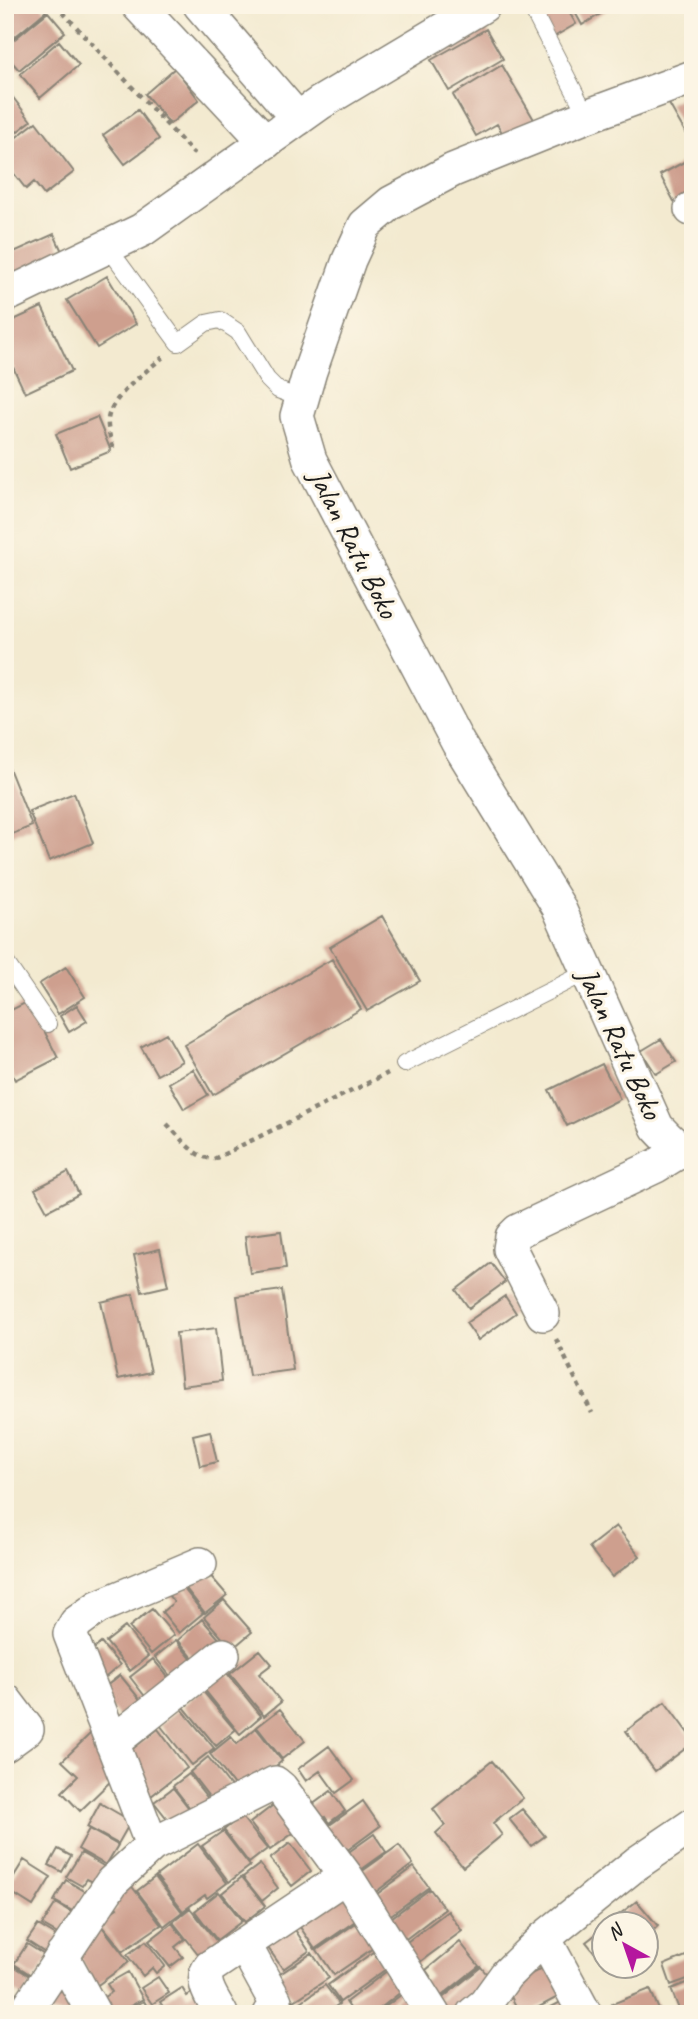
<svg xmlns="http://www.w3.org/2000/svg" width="698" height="2019" font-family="Caveat,sans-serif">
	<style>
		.building { fill: #ce9f8e }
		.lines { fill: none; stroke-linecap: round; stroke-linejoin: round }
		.lane-casing { stroke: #888376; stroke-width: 18 }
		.street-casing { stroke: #888376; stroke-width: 36 }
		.path { stroke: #888376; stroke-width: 4.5; stroke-dasharray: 5 5; stroke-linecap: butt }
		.lane { stroke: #fff; stroke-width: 16 }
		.street { stroke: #fff; stroke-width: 33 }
		.labels { text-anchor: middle; stroke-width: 6; stroke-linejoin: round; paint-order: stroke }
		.street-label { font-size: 30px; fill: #1c1c1c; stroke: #fcf5e5 }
	</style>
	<rect width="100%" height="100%" fill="#fcf5e5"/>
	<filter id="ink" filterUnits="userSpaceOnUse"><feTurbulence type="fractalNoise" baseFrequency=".0143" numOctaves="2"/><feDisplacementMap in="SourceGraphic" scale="14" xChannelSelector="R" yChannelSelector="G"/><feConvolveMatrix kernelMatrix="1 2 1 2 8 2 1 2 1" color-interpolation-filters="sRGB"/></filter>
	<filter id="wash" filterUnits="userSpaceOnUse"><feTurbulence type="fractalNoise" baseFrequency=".00686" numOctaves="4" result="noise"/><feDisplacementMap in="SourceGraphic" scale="28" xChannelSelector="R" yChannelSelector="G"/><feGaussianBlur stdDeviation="1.57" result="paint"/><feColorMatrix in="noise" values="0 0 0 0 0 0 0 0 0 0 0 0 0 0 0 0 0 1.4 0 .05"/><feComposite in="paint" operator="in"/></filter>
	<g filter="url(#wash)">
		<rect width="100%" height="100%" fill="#f3ead0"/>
		<g id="blocks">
			<path class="building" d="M12,5H41L46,11L5,45V11Z
				M533,5H565L576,24L552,38Z
				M571,5H605L607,10L582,25Z
				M48,12L65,32L19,70L5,54V47Z
				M486,29L503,59L449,91L431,60Z
				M59,41L79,65L40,98L20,74Z
				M502,65L536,123L507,141L497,124L476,136L453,95Z
				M175,68L199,100L170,124L145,94Z
				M8,91L31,121L5,141V94Z
				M693,91V146L669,104Z
				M138,110L159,139L125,164L103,135Z
				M36,122L74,172L44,195L34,182L26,189L5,162V146Z
				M693,157V198L677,207L660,175Z
				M54,234L65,258L18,280L7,255Z
				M107,276L136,324L97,348L67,300Z
				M42,307L72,371L25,393L5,350V324Z
				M97,417L111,451L70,468L56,434Z
				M5,758L32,826L5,837Z
				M74,793L93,843L49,861L29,811Z
				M382,916L420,981L367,1011L330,947Z
				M332,959L361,1009L213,1095L184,1045Z
				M66,967L85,997L58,1014L39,984Z
				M29,1001L58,1058L15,1080L5,1060V1013Z
				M77,1005L87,1021L69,1032L60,1016Z
				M166,1033L182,1061L157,1075L141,1047Z
				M661,1039L676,1062L656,1074L641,1051Z
				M602,1064L620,1099L567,1126L549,1090Z
				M193,1069L208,1095L184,1109L169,1083Z
				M68,1172L79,1194L47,1211L35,1189Z
				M281,1231L286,1268L250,1273L245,1236Z
				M160,1249L168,1286L142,1292L134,1255Z
				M491,1263L505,1282L469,1308L456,1290Z
				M282,1290L293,1370L249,1376L237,1296Z
				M133,1294L151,1372L118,1379L101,1302Z
				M505,1296L516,1313L478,1340L466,1323Z
				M216,1328L222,1381L182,1386L176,1333Z
				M210,1431L217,1462L200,1466L193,1435Z
				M616,1526L640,1556L612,1577L589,1547Z
				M202,1566L227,1595L205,1613L181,1582Z
				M180,1584L203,1613L179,1633L162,1612L174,1602L168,1595Z
				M224,1600L252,1632L232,1649L204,1617Z
				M152,1609L174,1635L151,1654L129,1627Z
				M202,1619L227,1648L202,1669L178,1640Z
				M125,1627L148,1656L130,1671L106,1642Z
				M176,1640L200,1670L179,1687L155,1657Z
				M101,1643L120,1665L100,1682L81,1660Z
				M260,1650L272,1664L259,1674L281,1702L264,1716L230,1674Z
				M153,1659L177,1688L154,1708L130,1677Z
				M226,1672L261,1716L240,1734L204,1689Z
				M120,1675L147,1708L126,1726L99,1692Z
				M202,1690L235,1730L216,1746L183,1706Z
				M665,1702L693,1740V1743L655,1771L626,1731Z
				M181,1708L214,1748L192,1765L160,1725Z
				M280,1709L305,1741L282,1759L257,1727Z
				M256,1728L282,1761L241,1794L210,1754L231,1737L237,1744Z
				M158,1729L187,1768L151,1796L121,1758Z
				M90,1734L111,1756L119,1773L80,1811L62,1792L78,1776L62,1761Z
				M329,1746L354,1780L336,1793L320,1771L306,1781L298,1769Z
				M208,1757L233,1789L214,1803L190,1772Z
				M492,1761L523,1798L493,1823L502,1835L463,1867L436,1833L445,1825L433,1809Z
				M189,1774L212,1804L196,1816L173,1786Z
				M173,1788L195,1816L176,1830L154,1802Z
				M331,1791L345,1811L329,1823L325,1817L318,1822L308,1808Z
				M363,1801L380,1826L338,1857L320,1832Z
				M100,1803L131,1821L118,1844L87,1827Z
				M276,1803L296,1831L270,1850L250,1823Z
				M522,1809L545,1836L531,1846L509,1819Z
				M241,1816L267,1849L249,1863L224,1830Z
				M89,1829L118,1845L106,1865L78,1849Z
				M223,1831L250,1866L229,1882L202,1846Z
				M374,1834L386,1852L351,1877L339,1859Z
				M290,1843L311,1871L292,1886L270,1859Z
				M198,1844L227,1883L207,1898L205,1895L183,1911L156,1876Z
				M399,1845L413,1864L369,1897L354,1877Z
				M58,1849L71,1856L62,1872L49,1865Z
				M81,1853L105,1867L95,1883L87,1879L82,1886L66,1877Z
				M24,1860L51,1877L33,1906L6,1889Z
				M260,1864L278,1888L262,1901L243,1877Z
				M414,1867L429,1887L384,1920L369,1900Z
				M155,1877L182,1912L164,1926L137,1891Z
				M242,1877L265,1906L245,1922L222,1893Z
				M66,1880L86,1892L74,1912L54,1901Z
				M130,1884L161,1925L123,1951L99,1921L117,1908L110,1900Z
				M430,1889L445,1909L398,1945L383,1924Z
				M219,1892L242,1921L217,1940L195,1911Z
				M346,1896L361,1917L315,1949L294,1918Z
				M637,1901L658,1926L646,1937V1924H607Z
				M56,1903L74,1914L61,1936L42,1925Z
				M190,1908L217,1942L199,1955L173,1922Z
				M448,1911L462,1931L413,1967L399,1948Z
				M288,1919L309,1951L283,1969L261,1938Z
				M362,1919L379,1944L334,1975L317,1950Z
				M172,1923L185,1939L175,1947L183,1957L170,1967L149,1941Z
				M100,1924L129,1962L95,1987L74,1945Z
				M38,1925L61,1939L50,1956L27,1941Z
				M604,1928V1964L586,1942Z
				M146,1941L165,1966L156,1973L152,1968L143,1976L127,1955Z
				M460,1942L479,1966L434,2002L420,1984L430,1976L426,1970Z
				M27,1944L49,1958L36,1978L14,1964Z
				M373,1952L386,1969L340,2002L328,1985Z
				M312,1953L329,1978L294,2001L277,1976Z
				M693,1953V1977L671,1985L664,1965Z
				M554,1962L569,1991L526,2014H520L506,1987Z
				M9,1963L34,1979L23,1997L5,1986V1969Z
				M481,1967L497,1987L477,1995L454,2014H443L435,2004Z
				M391,1968L406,1988L373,2014H354L346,2002Z
				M128,1972L143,1999L116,2014H106L99,2000L112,1992L107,1984Z
				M158,1977L169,1993L152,2004L141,1988Z
				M693,1980V2014H681L671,1989Z
				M325,1985L339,2004L325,2014H309L301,2002Z
				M201,1986L214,2004L199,2014H168L160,2002L182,1988L187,1996Z
				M410,1988L422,2014H376Z
				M64,1989L78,2014H51L44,2001Z
				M650,1989L660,2012L655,2014H616L612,2004Z
				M572,1996L581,2014H538Z
				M144,2001L151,2014H121Z"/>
		</g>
	</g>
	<g filter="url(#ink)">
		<use href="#blocks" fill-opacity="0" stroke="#888376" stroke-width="2"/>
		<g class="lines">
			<g class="lane-casing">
				<path id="lane" d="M530,5L587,116
					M107,246L178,343L206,323L220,320L238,332L267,379L278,390L302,399
					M5,961L48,1024
					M404,1064L587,972"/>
			</g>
			<g class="street-casing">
				<path id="street" d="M138,5L266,142
					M200,5L298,119
					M693,77L587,116L453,170L391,203L365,225L349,260L310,371L297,416L310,460L458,743L558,906L657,1127C668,1139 677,1149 693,1153
					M691,209H693
					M5,296L142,230L320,103L484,5
					M543,1314L510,1249L512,1237L518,1231L656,1166L682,1150
					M5,1700L27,1729L5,1745
					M112,1743L223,1655
					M152,1845L70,1634L76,1623L98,1607L200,1564
					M544,1938L585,2014
					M244,1944L275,2001L276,2008L270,2014
					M62,1956L94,2014
					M24,2014L112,1882L152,1845L275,1783L281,1788L346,1876L433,2014
					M221,2014C214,2000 198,1981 210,1967L346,1876
					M473,2014L485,2004L506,1975L544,1938L637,1863L693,1825"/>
			</g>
			<path class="path" d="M56,5L194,154
				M113,448C111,439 107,430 108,420C109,398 147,371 163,357
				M167,1124C181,1138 193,1158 214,1159L388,1073
				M556,1339L592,1413"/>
			<use href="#lane" class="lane"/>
			<use href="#street" class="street"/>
		</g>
	</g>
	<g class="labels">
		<g class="street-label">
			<text transform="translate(354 543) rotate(63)" y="10">Jalan Ratu Boko</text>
			<text transform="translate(620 1043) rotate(65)" y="10">Jalan Ratu Boko</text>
		</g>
	</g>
	<rect width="698" height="2019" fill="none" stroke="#fcf5e5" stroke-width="28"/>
	<g transform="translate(625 1945) rotate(320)"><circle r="33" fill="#fcf5e5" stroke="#a29e95" stroke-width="2"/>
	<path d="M0-5L12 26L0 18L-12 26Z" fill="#b5179e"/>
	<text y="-10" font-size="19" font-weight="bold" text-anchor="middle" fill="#1c1c1c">N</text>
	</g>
</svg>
